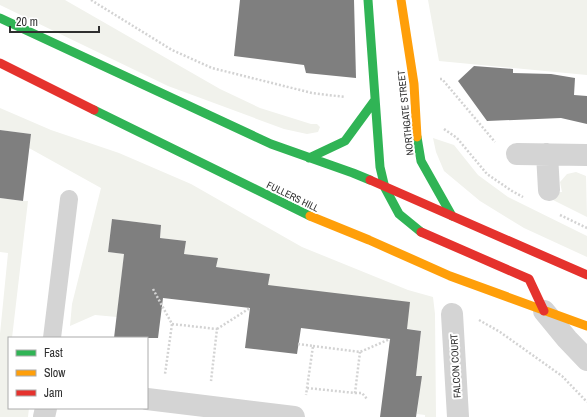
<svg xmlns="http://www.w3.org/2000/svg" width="587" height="417" font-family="'Archivo Narrow',sans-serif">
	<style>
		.green { fill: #f1f2ec }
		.building { fill: #7f7f7f }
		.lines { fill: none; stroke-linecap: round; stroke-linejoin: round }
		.path { stroke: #d3d3d3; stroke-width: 2.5; stroke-dasharray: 2 2; stroke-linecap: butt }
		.lane { stroke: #d4d4d4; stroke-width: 18 }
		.street { stroke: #d4d4d4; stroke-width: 22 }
		.fast { stroke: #30b455; stroke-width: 9 }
		.slow { stroke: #ff9f0a; stroke-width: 9 }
		.jam { stroke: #e5322d; stroke-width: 9 }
		.labels { text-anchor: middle; stroke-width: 4; stroke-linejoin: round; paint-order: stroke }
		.street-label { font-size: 10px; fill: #2f2f2f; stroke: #fff }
	</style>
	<rect width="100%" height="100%" fill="#fff"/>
	<path class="green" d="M0,0H65L220,89L260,108L311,124H317L320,127L318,132L307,134L284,129L168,86L0,5Z
		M428,0H587V75L439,61Z
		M0,108L51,130L119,153L191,184L302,247L408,290L433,297L435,314L436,417H425V415L417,414L421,376H416L421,331L266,304L269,274L216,267L217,258L184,254L186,241L160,238L161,225L112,219L108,252L124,254L117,317L95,315L70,326L72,304L101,188L29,148L31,134L0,130Z
		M433,138L454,145L478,175L508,197L587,236V257L524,228L480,201L444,171L436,152Z
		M576,172L586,176L587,217L539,193L562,192L560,182L567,174Z
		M0,198L23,201H28L12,338H9V408H29L28,417H0V334L8,253L0,252Z"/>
	<path class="building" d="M240,0H354L356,78L306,73L304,65L234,56Z
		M474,66L513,69V73L551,74L575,78L574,95L587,96V124L561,118L487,121L458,81Z
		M0,130L31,134L23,201L0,198Z
		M112,219L161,225L160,238L186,241L184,254L218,258L216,267L270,274L268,285L410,302L407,329L421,331L416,376H422L416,417H380L390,339L301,328L297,354L245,348L250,308L163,298L158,338H114L124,254L108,252Z"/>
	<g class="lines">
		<path class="path" d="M91,0L172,50L212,68L312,93L345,97
			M440,79H442L495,142
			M444,129L457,138L487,174L512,191L523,197
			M560,215L587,228
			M153,289L172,324L165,374
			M479,320L500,332L562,376L587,402
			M172,324L217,329L211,381
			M217,329L250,308
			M298,344L313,346L306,395
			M313,346L360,352L390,339
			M307,388L355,393L360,352
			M355,393H362L367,399"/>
		<path class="lane" d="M52,338L69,199"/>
		<path class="street" d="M517,154L587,155
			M547,154L549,190
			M544,311L567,339L587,360
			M452,314L458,417
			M147,399L294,417
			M44,417L46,408"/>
		<path class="fast" d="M368,0L380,167L385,188L399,214L421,232
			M0,18L271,144L353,173L370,180
			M94,110L310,216
			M417,137L421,161L452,216
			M309,158L345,141L375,100"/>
		<path class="slow" d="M401,0L414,84L417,137
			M310,216L369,240L450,276L587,326"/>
		<path class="jam" d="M0,63L94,110
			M370,180L587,275
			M421,232L529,279L544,311"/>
	</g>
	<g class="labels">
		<g class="street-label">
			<text transform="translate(405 113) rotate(-96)" y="4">NORTHGATE STREET</text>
			<text transform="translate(293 196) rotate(26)" y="4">FULLERS HILL</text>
			<text transform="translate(455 366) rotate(-93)" y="4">FALCON COURT</text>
		</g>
	</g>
	<rect x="8" y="337" width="140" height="72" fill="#ffffff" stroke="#acacac"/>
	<rect x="16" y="350" width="20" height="6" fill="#30b455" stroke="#acacac"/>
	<text x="44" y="357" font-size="12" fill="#2f2f2f">Fast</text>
	<rect x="16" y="370" width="20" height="6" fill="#ff9f0a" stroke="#acacac"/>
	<text x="44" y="377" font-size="12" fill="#2f2f2f">Slow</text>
	<rect x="16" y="390" width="20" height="6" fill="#e5322d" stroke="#acacac"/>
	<text x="44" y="397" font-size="12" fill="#2f2f2f">Jam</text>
	<path d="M10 26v6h89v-6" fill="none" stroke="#2f2f2f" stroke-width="2"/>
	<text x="16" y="26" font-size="12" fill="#2f2f2f" stroke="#ffffff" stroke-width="3" paint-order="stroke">20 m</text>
</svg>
